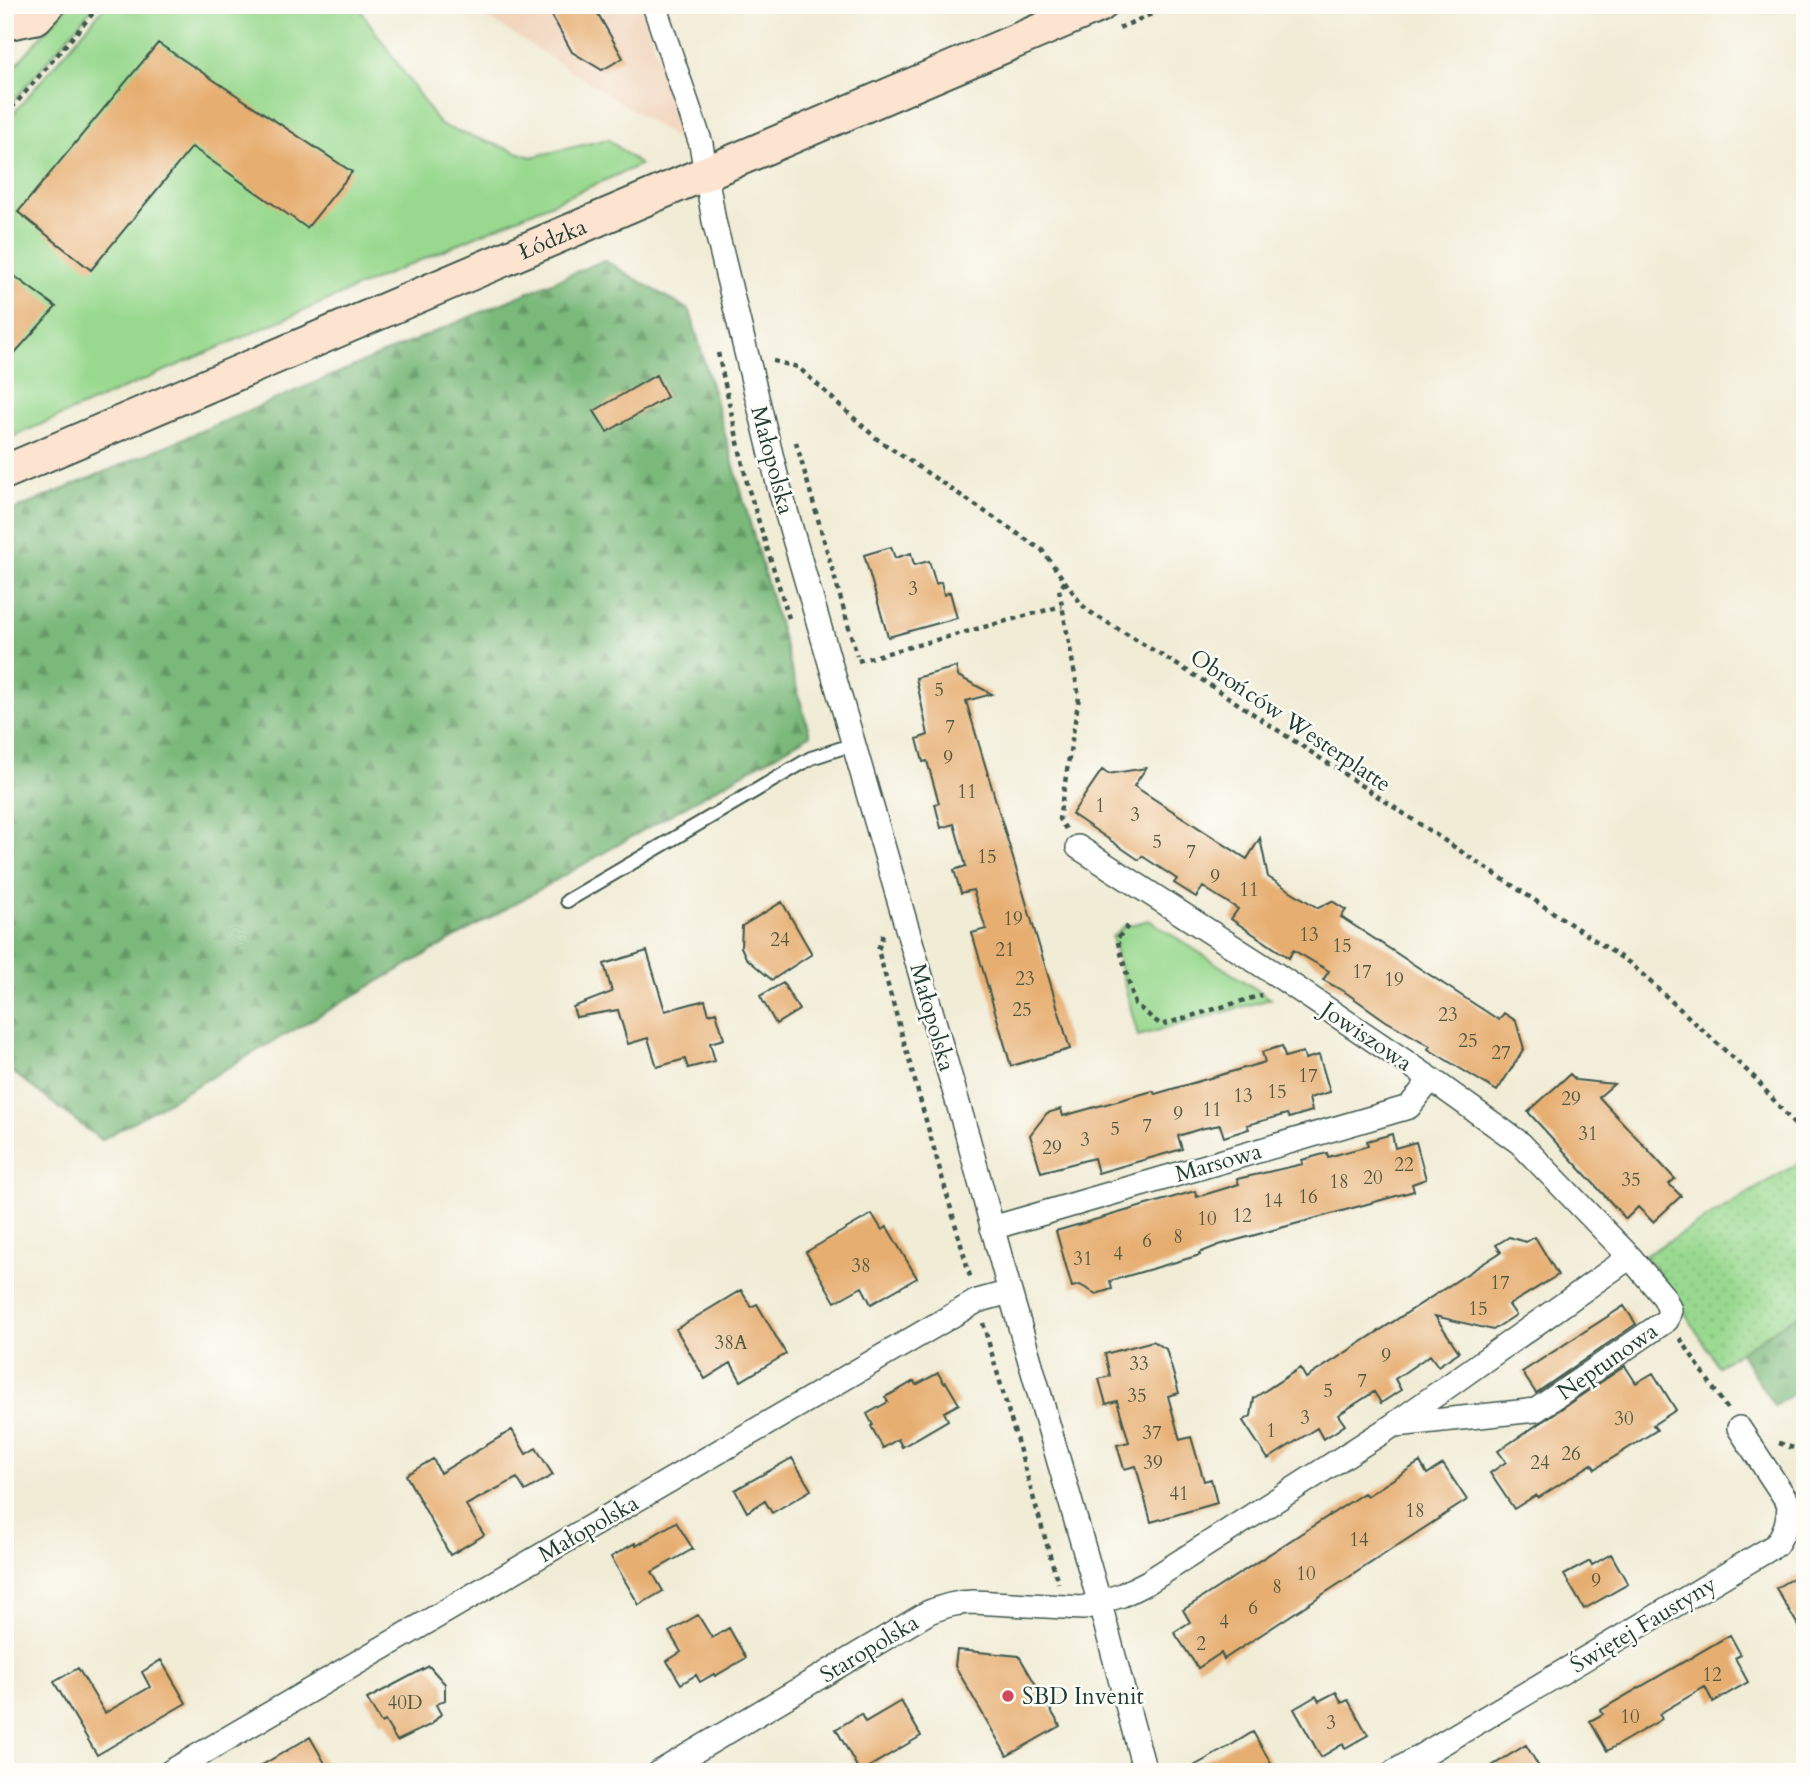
<svg xmlns="http://www.w3.org/2000/svg" width="1810" height="1777" font-family="Cardo,serif">
	<style>
		.built { fill: #f1d5bd }
		.grass { fill: #99d98f; stroke: #5c8b62; stroke-width: 2 }
		.forest { fill: url(#forest-firs); stroke: #4c7b57; stroke-width: 2 }
		.park { fill: url(#park-dots); stroke: #5c8b62; stroke-width: 2 }
		.building { fill: #e7ae71 }
		.lines { fill: none; stroke-linecap: round; stroke-linejoin: round }
		.lane-casing { stroke: #3e574c; stroke-width: 16 }
		.street-casing { stroke: #3e574c; stroke-width: 26 }
		.secondary-casing { stroke: #3e574c; stroke-width: 37 }
		.path { stroke: #3e574c; stroke-width: 4.5; stroke-dasharray: 5 5; stroke-linecap: butt }
		.lane { stroke: #fff; stroke-width: 12 }
		.street { stroke: #fff; stroke-width: 23 }
		.secondary { stroke: #fde4d0; stroke-width: 33 }
		.poi-dot { fill: #d1495b; stroke: #fdfcf7; stroke-width: 2.5 }
		.labels { text-anchor: middle; stroke-width: 5; stroke-linejoin: round; paint-order: stroke }
		.number-label { font-size: 19px; fill: #515943 }
		.street-label { font-size: 23px; fill: #1f3d34; stroke: #fdfcf7 }
		.poi-label { font-size: 23px; fill: #1f3d34; stroke: #fdfcf7; text-anchor: start }
	</style>
	<defs>
		<pattern id="forest-firs" width="22" height="20" patternUnits="userSpaceOnUse" patternTransform="scale(1.75)"><rect width="22" height="20" fill="#7ab97a"/><path d="M5 1l3.5 6h-7zM16 11l3.5 6h-7z" fill="#639865"/></pattern>
		<pattern id="park-dots" width="8" height="8" patternUnits="userSpaceOnUse" patternTransform="scale(1.75)"><rect width="8" height="8" fill="#99d98f"/><path d="M2 2h.1M6 6h.1" fill="none" stroke="#83bb7c" stroke-width="1.8" stroke-linecap="round"/></pattern>
	</defs>
	<rect width="100%" height="100%" fill="#fdfcf7"/>
	<filter id="ink" filterUnits="userSpaceOnUse"><feTurbulence type="fractalNoise" baseFrequency=".0143" numOctaves="2"/><feDisplacementMap in="SourceGraphic" scale="14" xChannelSelector="R" yChannelSelector="G"/><feConvolveMatrix kernelMatrix="1 2 1 2 8 2 1 2 1" color-interpolation-filters="sRGB"/></filter>
	<filter id="wash" filterUnits="userSpaceOnUse"><feTurbulence type="fractalNoise" baseFrequency=".00686" numOctaves="4" result="noise"/><feDisplacementMap in="SourceGraphic" scale="28" xChannelSelector="R" yChannelSelector="G"/><feGaussianBlur stdDeviation="1.57" result="paint"/><feColorMatrix in="noise" values="0 0 0 0 0 0 0 0 0 0 0 0 0 0 0 0 0 1.4 0 .05"/><feComposite in="paint" operator="in"/></filter>
	<g filter="url(#wash)">
		<rect width="100%" height="100%" fill="#f1ecd6"/>
		<path class="built" d="M468,5H641L684,133L682,142Z"/>
		<path class="grass" d="M68,5H95L5,111V78Z
			M106,5H357L440,125L531,157L608,139L640,165L5,440V123Z
			M1149,920L1271,999L1138,1036L1112,937L1123,927Z"/>
		<path class="forest" d="M604,260L690,311L810,735L101,1140L5,1066V514Z
			M1805,1310V1387L1774,1406L1740,1352Z"/>
		<path class="park" d="M1805,1159V1310L1718,1366L1666,1282L1644,1256Z"/>
		<g id="blocks">
			<path class="building" d="M546,5H593L623,58L602,70L572,52Z
				M158,43L352,172L307,228L192,147L91,270L18,212Z
				M5,269L56,307L5,364Z
				M656,375L667,397L607,432L594,411Z
				M891,547L895,558L911,553L914,565L929,561L936,584L941,582L944,595L950,592L957,618L888,637L864,555Z
				M956,667L958,676L992,694L966,701L1070,1049L1011,1066L972,933L986,929L973,890L961,893L954,870L966,866L954,824L941,828L935,804L939,803L927,761L923,762L917,739L928,735L916,678Z
				M1146,768L1134,786L1247,859L1260,838L1268,877L1318,908L1332,901L1346,910L1341,917L1459,994L1499,1020L1504,1013L1516,1021L1524,1049L1497,1091L1438,1055L1428,1049L1430,1046L1386,1021L1345,992L1323,980L1329,971L1293,950L1289,958L1231,919L1238,909L1203,887L1196,897L1174,883L1177,879L1142,856L1139,860L1072,814L1102,770L1108,774Z
				M782,902L812,954L772,980L746,958L741,947L742,926Z
				M647,951L665,1011L705,1000L709,1014L716,1012L724,1039L710,1043L715,1061L688,1068L685,1059L657,1067L648,1038L628,1044L618,1010L576,1017L573,1007L612,992L604,964Z
				M783,983L799,1010L776,1024L760,996Z
				M1282,1046L1285,1057L1303,1052L1305,1059L1319,1055L1330,1092L1309,1098L1312,1111L1289,1118L1287,1114L1247,1125L1249,1129L1224,1137L1220,1125L1200,1129L1178,1136L1182,1149L1098,1173L1094,1158L1041,1172L1030,1135L1047,1113L1061,1109L1063,1116L1153,1091L1155,1094L1265,1062L1262,1052Z
				M1570,1074L1576,1080L1614,1084L1599,1097L1675,1179L1669,1184L1681,1196L1653,1222L1638,1207L1626,1219L1528,1112Z
				M1392,1134L1395,1148L1416,1142L1426,1179L1412,1184L1414,1191L1219,1245L1199,1253L1200,1255L1110,1281L1112,1289L1096,1294L1080,1285L1072,1287L1056,1231L1195,1191L1197,1197L1239,1184L1237,1179L1303,1164L1302,1160L1327,1153L1328,1157L1368,1146L1367,1141Z
				M872,1214L882,1230L887,1227L917,1278L871,1304L862,1287L835,1302L806,1252Z
				M1509,1237L1526,1242L1535,1237L1558,1275L1509,1305L1516,1315L1493,1330L1435,1316L1459,1352L1438,1366L1430,1355L1395,1379L1401,1390L1381,1403L1374,1392L1338,1415L1345,1425L1335,1432L1323,1439L1317,1428L1268,1459L1243,1421L1251,1416L1254,1398L1300,1368L1306,1378L1501,1252L1496,1245Z
				M741,1290L751,1307L757,1304L786,1354L741,1381L731,1363L705,1379L676,1329Z
				M1624,1306L1636,1324L1536,1393L1522,1372Z
				M1153,1341L1166,1349L1179,1393L1168,1396L1180,1440L1191,1437L1204,1481L1211,1479L1217,1503L1151,1522L1136,1466L1124,1469L1117,1445L1129,1442L1117,1401L1106,1404L1099,1379L1110,1376L1105,1354Z
				M1625,1366L1636,1383L1653,1373L1676,1410L1653,1425L1657,1430L1595,1469L1592,1464L1538,1498L1536,1495L1514,1509L1490,1473L1506,1462L1498,1451Z
				M938,1373L944,1383L946,1382L959,1404L944,1412L948,1420L902,1447L898,1439L883,1448L871,1426L873,1425L867,1414L888,1402L885,1397L900,1389L914,1381L916,1385Z
				M512,1430L526,1454L536,1448L553,1475L525,1491L517,1478L466,1505L484,1535L450,1555L406,1475L433,1459L440,1473Z
				M792,1458L811,1490L772,1513L765,1501L747,1512L735,1490Z
				M1420,1462L1427,1474L1443,1464L1467,1500L1224,1659L1221,1653L1198,1668L1174,1632L1190,1622L1183,1610L1364,1493L1367,1496Z
				M676,1522L693,1549L652,1572L663,1591L639,1605L611,1557L635,1543L636,1546Z
				M1611,1554L1628,1584L1584,1609L1564,1575L1590,1561L1592,1565Z
				M1805,1571V1637L1776,1588Z
				M698,1615L712,1638L729,1628L746,1658L715,1676L714,1674L700,1682L696,1675L681,1684L667,1661L681,1652L669,1632Z
				M1730,1635L1741,1655L1735,1658L1748,1682L1713,1702L1705,1687L1659,1714L1662,1719L1607,1751L1590,1721L1603,1714L1601,1710Z
				M957,1650L1019,1656L1060,1726L1007,1756L955,1666Z
				M161,1660L186,1703L97,1755L54,1682L78,1668L105,1713L150,1687L142,1672Z
				M429,1666L445,1684V1700L436,1705L441,1714L432,1724L397,1741L385,1721L381,1723L367,1699Z
				M1336,1692L1342,1703L1348,1700L1368,1735L1345,1748L1343,1744L1321,1757L1294,1709L1316,1696L1319,1701Z
				M901,1701L921,1736L860,1772L836,1729L861,1714L865,1722Z
				M1253,1732L1276,1772H1183L1228,1747Z
				M310,1737L330,1772H250Z
				M1526,1745L1542,1772H1482Z"/>
		</g>
	</g>
	<g filter="url(#ink)">
		<use href="#blocks" fill-opacity="0" stroke="#3e574c" stroke-width="2"/>
		<g class="lines">
			<g class="lane-casing">
				<path id="lane" d="M567,901L811,758L854,744"/>
			</g>
			<g class="street-casing">
				<path id="street" d="M654,5L701,144L714,221L779,487L968,1138L1010,1292L1100,1604L1145,1772
					M1078,847L1277,975L1431,1079L1520,1143L1630,1257L1664,1297L1670,1310L1667,1320L1536,1410L1396,1425
					M992,1228L1409,1107L1431,1079
					M170,1772L977,1301L1010,1292
					M660,1772L929,1612C945,1606 957,1602 974,1602L1083,1608L1122,1595L1148,1582L1392,1426L1630,1257
					M1394,1772L1776,1545C1785,1531 1789,1520 1789,1504L1739,1428"/>
			</g>
			<g class="secondary-casing">
				<g id="secondary">
					<path d="M11,22L36,17L47,5"/>
					<path id="s1" d="M5,472L1100,5"/>
				</g>
			</g>
			<path class="path" d="M1119,28L1173,5
				M5,116L100,5
				M718,353L748,487L789,618
				M773,361L798,367L877,439L1042,550L1082,605L1090,612L1199,678L1631,964L1755,1078L1805,1137
				M796,442L857,656
				M1065,582L1059,589L1079,697L1059,819L1066,829
				M858,661L1062,606
				M1128,926L1117,939L1135,1004L1161,1025L1262,995
				M883,935L878,950L971,1280
				M983,1323L1058,1583
				M1680,1338L1727,1409
				M1779,1443L1805,1452"/>
			<use href="#lane" class="lane"/>
			<use href="#street" class="street"/>
			<use href="#secondary" class="secondary"/>
		</g>
	</g>
	<circle class="poi-dot" cx="1008" cy="1696" r="7"/>
	<g class="labels">
		<g class="number-label">
			<text x="913" y="595">3</text>
			<text x="939" y="696">5</text>
			<text x="950" y="733">7</text>
			<text x="948" y="764">9</text>
			<text x="967" y="798">11</text>
			<text x="1100" y="812">1</text>
			<text x="1135" y="821">3</text>
			<text x="1157" y="848">5</text>
			<text x="1191" y="858">7</text>
			<text x="987" y="863">15</text>
			<text x="1215" y="883">9</text>
			<text x="1249" y="896">11</text>
			<text x="1013" y="925">19</text>
			<text x="1309" y="941">13</text>
			<text x="780" y="946">24</text>
			<text x="1342" y="952">15</text>
			<text x="1005" y="956">21</text>
			<text x="1362" y="978">17</text>
			<text x="1025" y="985">23</text>
			<text x="1394" y="986">19</text>
			<text x="1022" y="1016">25</text>
			<text x="1448" y="1021">23</text>
			<text x="1468" y="1047">25</text>
			<text x="1501" y="1059">27</text>
			<text x="1308" y="1082">17</text>
			<text x="1277" y="1098">15</text>
			<text x="1243" y="1102">13</text>
			<text x="1571" y="1105">29</text>
			<text x="1212" y="1116">11</text>
			<text x="1178" y="1120">9</text>
			<text x="1147" y="1132">7</text>
			<text x="1115" y="1135">5</text>
			<text x="1588" y="1140">31</text>
			<text x="1085" y="1146">3</text>
			<text x="1052" y="1154">29</text>
			<text x="1404" y="1171">22</text>
			<text x="1373" y="1184">20</text>
			<text x="1631" y="1186">35</text>
			<text x="1339" y="1188">18</text>
			<text x="1308" y="1203">16</text>
			<text x="1273" y="1207">14</text>
			<text x="1242" y="1222">12</text>
			<text x="1207" y="1225">10</text>
			<text x="1178" y="1243">8</text>
			<text x="1147" y="1247">6</text>
			<text x="1118" y="1260">4</text>
			<text x="1083" y="1265">31</text>
			<text x="861" y="1272">38</text>
			<text x="1500" y="1289">17</text>
			<text x="1478" y="1315">15</text>
			<text x="731" y="1349">38A</text>
			<text x="1386" y="1362">9</text>
			<text x="1139" y="1370">33</text>
			<text x="1362" y="1387">7</text>
			<text x="1328" y="1397">5</text>
			<text x="1137" y="1402">35</text>
			<text x="1305" y="1424">3</text>
			<text x="1624" y="1425">30</text>
			<text x="1271" y="1437">1</text>
			<text x="1152" y="1439">37</text>
			<text x="1571" y="1460">26</text>
			<text x="1153" y="1469">39</text>
			<text x="1540" y="1469">24</text>
			<text x="1179" y="1500">41</text>
			<text x="1415" y="1517">18</text>
			<text x="1359" y="1546">14</text>
			<text x="1306" y="1580">10</text>
			<text x="1596" y="1587">9</text>
			<text x="1277" y="1593">8</text>
			<text x="1253" y="1614">6</text>
			<text x="1224" y="1628">4</text>
			<text x="1201" y="1650">2</text>
			<text x="1712" y="1681">12</text>
			<text x="405" y="1709">40D</text>
			<text x="1630" y="1723">10</text>
			<text x="1331" y="1729">3</text>
		</g>
		<g class="street-label">
			<text dy="8" stroke="none"><textPath href="#s1" startOffset="595">Łódzka</textPath></text>
			<text transform="translate(773 460) rotate(75)" y="8">Małopolska</text>
			<text transform="translate(1291 720) rotate(34)" y="8">Obrońców Westerplatte</text>
			<text transform="translate(933 1017) rotate(74)" y="8">Małopolska</text>
			<text transform="translate(1367 1036) rotate(34)" y="8">Jowiszowa</text>
			<text transform="translate(1218 1162) rotate(-16)" y="8">Marsowa</text>
			<text transform="translate(1607 1361) rotate(-35)" y="8">Neptunowa</text>
			<text transform="translate(588 1528) rotate(-30)" y="8">Małopolska</text>
			<text transform="translate(1643 1624) rotate(-31)" y="8">Świętej Faustyny</text>
			<text transform="translate(869 1648) rotate(-31)" y="8">Staropolska</text>
		</g>
		<g class="poi-label">
			<text x="1022" y="1704">SBD Invenit</text>
		</g>
	</g>
	<rect width="1810" height="1777" fill="none" stroke="#fdfcf7" stroke-width="28"/>
</svg>
